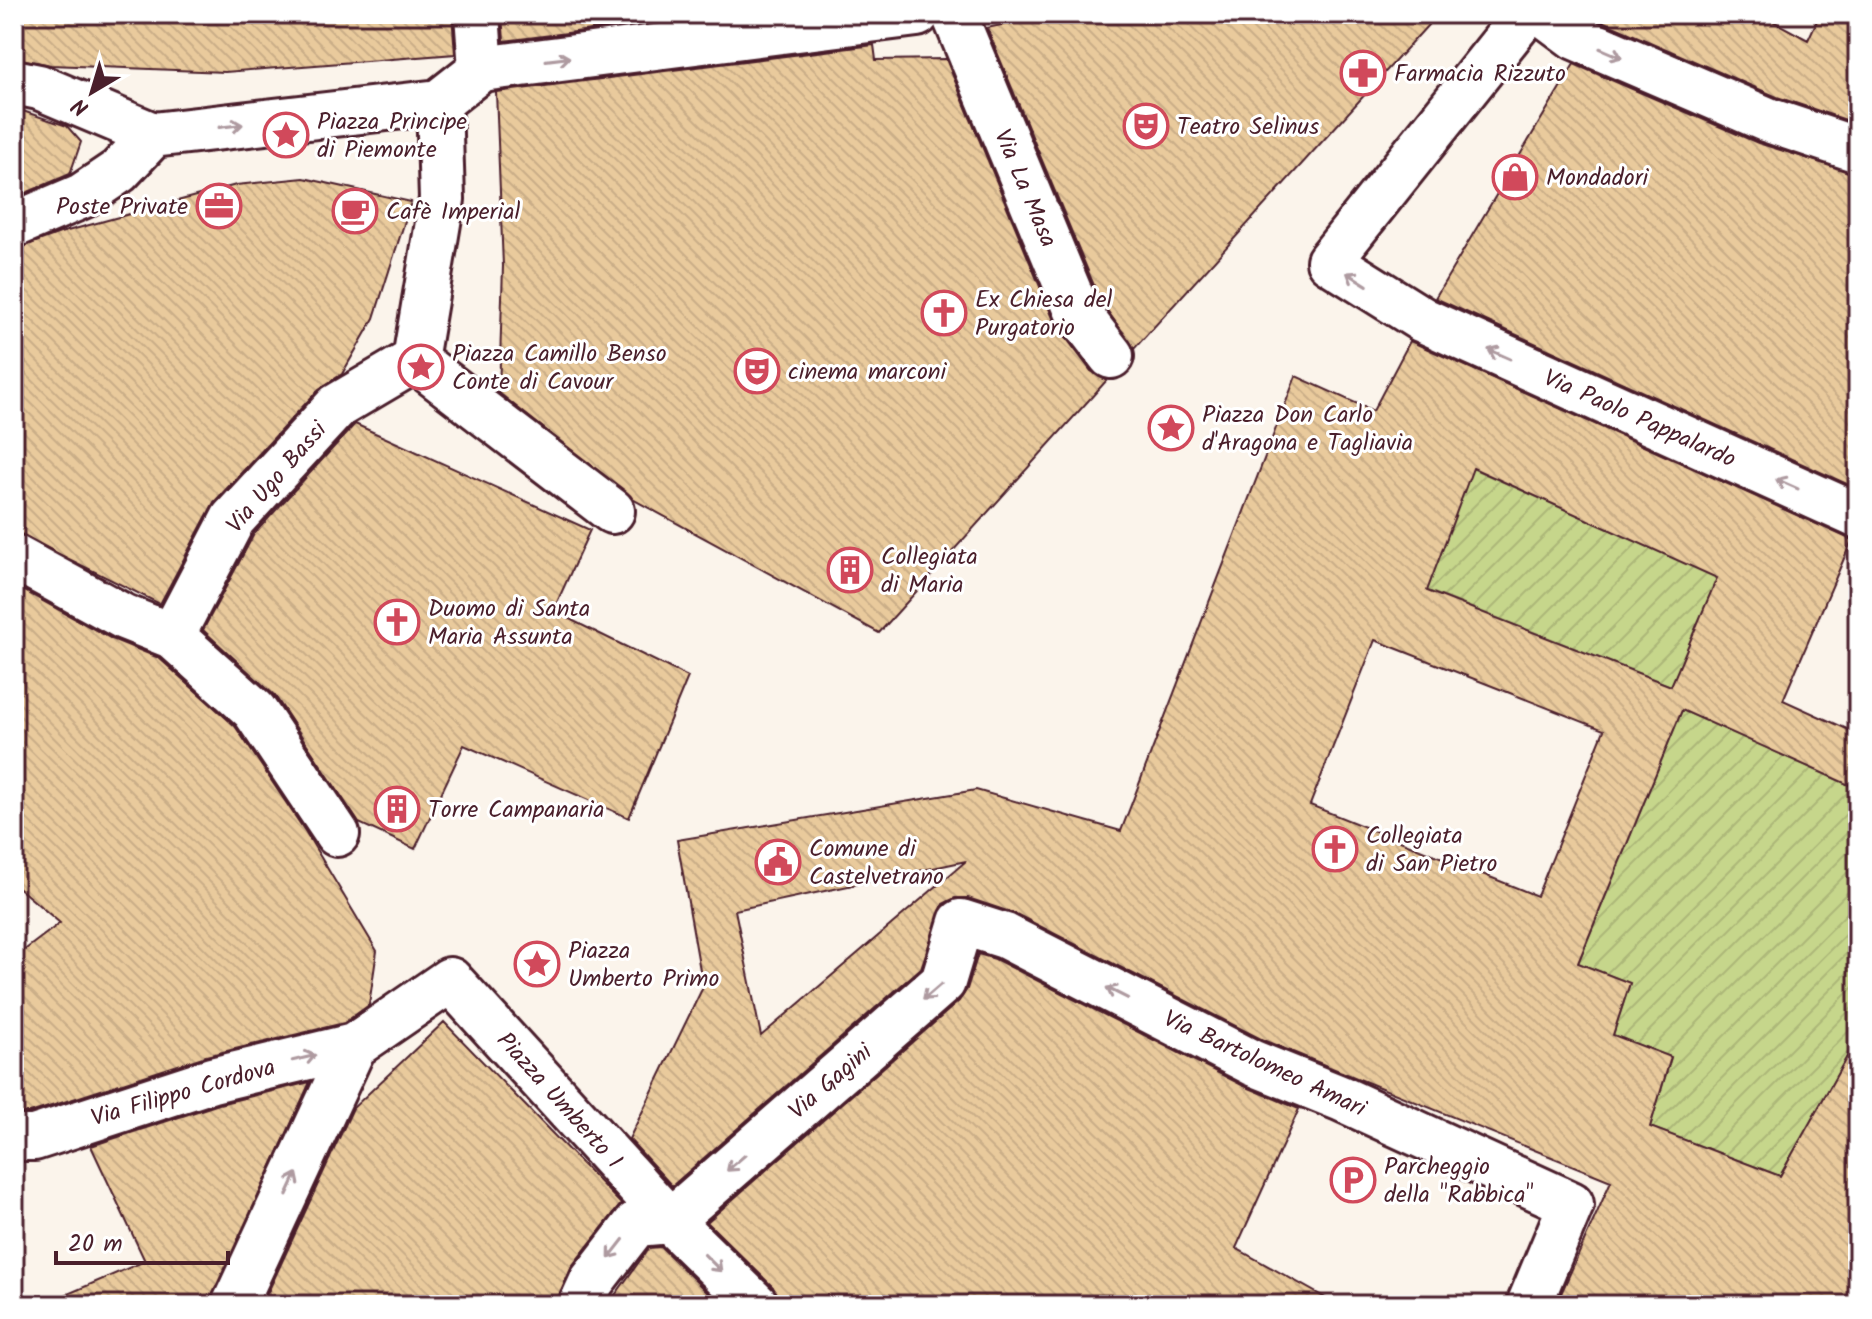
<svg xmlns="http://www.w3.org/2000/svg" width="1872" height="1319" font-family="Kalam,sans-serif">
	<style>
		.garden { fill: url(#garden-furrows); stroke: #887a5b; stroke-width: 2 }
		.building { fill: url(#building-back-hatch); stroke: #4a1f2b; stroke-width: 2; fill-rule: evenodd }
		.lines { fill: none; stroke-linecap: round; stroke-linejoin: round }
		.minor-casing { stroke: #4a1f2b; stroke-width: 50 }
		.major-casing { stroke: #4a1f2b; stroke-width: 50 }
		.minor { stroke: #fff; stroke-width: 44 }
		.major { stroke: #fff; stroke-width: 44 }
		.oneway { stroke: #ae9aa0 }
		.labels { text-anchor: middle; stroke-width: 6; stroke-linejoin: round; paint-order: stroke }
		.poi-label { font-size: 24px; fill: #4a1f2b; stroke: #fff; text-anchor: start }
		.street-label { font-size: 24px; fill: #4a1f2b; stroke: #fff }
	</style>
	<defs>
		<pattern id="garden-furrows" width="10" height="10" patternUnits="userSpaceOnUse" patternTransform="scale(2)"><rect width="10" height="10" fill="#c6d68b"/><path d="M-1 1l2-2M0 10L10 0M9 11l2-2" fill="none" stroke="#acb778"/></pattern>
		<pattern id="building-back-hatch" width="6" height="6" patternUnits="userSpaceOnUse" patternTransform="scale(2)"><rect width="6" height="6" fill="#e9ca9c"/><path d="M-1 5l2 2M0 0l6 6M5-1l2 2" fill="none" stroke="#c9ad87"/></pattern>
	</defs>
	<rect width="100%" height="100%" fill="#fbf4eb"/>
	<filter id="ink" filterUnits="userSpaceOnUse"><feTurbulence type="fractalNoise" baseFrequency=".0125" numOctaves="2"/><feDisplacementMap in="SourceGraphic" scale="16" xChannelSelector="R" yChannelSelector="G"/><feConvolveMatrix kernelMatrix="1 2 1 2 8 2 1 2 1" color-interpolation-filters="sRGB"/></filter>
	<g filter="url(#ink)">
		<path class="garden" d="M1472,468L1671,557L1745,536L1671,686L1426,590Z
			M1682,710L1858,789V1037L1780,1176L1650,1127L1671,1057L1613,1035L1630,983L1578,963Z"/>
		<path class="building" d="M14,14H452L455,54L225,72L51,65L14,58Z
			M502,14H717L504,41Z
			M1053,14H1438L1134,349L1100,300L987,28Z
			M1603,14H1760L1808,40L1820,14H1858V124L1777,97L1599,20Z
			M874,45L876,60L946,59L1055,323L1091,371L1107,380L879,633L634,500L499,393L503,266L496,92Z
			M1574,64L1758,143L1858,174V489L1435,298Z
			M14,108L67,126L81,142L70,174L14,198Z
			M304,178L411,202L374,318L342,374L319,389L214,502L160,604L14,532V250L60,233L236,185Z
			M1410,341L1852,540L1783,700L1858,734V789L1682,710L1578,963L1630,983L1613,1035L1671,1057L1650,1127L1780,1176L1858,1037V1305H1556L1611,1181L1263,1040L1016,914L968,898H955L943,904L921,968L672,1186L629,1139L703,987L677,840L976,790L1121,831L1296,376L1373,411ZM1473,468L1717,578L1671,686L1427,591ZM1375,640L1604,730L1537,896L1310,805ZM966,861L761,1036L735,910Z
			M355,424L590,530L553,611L688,677L629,818L464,745L415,849L359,823L275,696L203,630L254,534Z
			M14,585L112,639L159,658L235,726L305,831L377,951L369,1005L344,1023L206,1056L30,1113H14V958L60,923L14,884Z
			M978,954L995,959L1242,1085L1299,1109L1236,1248L1338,1305H780L773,1287L707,1222L959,1001L967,989Z
			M444,1022L621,1204L572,1266L556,1305H262L353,1108Z
			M310,1082L209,1305H42L145,1261L91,1146L219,1104Z
			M661,1247L720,1305H608L649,1248Z"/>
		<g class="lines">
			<g class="minor-casing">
				<path id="minor" d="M477,14L481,69
					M954,14L1078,313L1111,356
					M1526,14L1329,261L1423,320L1858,516
					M1544,14L1575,37L1768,120L1858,150
					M14,82L39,87L153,135
					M439,102L442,199L415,360L612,511
					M14,557L124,617L172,636L254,710L337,834
					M172,636L233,519L337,406L415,360
					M14,1138H34L212,1080L354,1046
					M670,1221L943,982L961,922L1005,936L1253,1063L1340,1098L1571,1204L1529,1305
					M234,1305L354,1046L450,980L670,1221L756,1305
					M581,1305L592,1281L636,1224L670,1221"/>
			</g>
			<g class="major-casing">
				<path id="major" d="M14,225L82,196L119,171L153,135L439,102L481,69L917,14"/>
			</g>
			<use href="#minor" class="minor"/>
			<use href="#major" class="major"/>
		</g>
		<defs><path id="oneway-shaft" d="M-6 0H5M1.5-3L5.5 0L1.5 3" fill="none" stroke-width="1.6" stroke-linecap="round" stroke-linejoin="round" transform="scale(2)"/></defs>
		<g class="oneway">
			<use href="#oneway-shaft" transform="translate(1611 53) rotate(23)"/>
			<use href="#oneway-shaft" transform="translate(558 59) rotate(-7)"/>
			<use href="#oneway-shaft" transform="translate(231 126) rotate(-7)"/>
			<use href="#oneway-shaft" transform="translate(1357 279) rotate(-148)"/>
			<use href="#oneway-shaft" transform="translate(1499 354) rotate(-156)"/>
			<use href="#oneway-shaft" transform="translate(1787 484) rotate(-156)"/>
			<use href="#oneway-shaft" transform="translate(932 992) rotate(139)"/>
			<use href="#oneway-shaft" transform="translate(1117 993) rotate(-153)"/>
			<use href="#oneway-shaft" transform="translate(304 1058) rotate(-13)"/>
			<use href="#oneway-shaft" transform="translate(736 1163) rotate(139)"/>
			<use href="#oneway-shaft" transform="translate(292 1184) rotate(-65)"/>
			<use href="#oneway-shaft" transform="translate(616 1249) rotate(128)"/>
			<use href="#oneway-shaft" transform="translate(713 1263) rotate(45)"/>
		</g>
	</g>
	<defs>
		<g id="pharmacy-ring" transform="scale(2.3)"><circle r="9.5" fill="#fff" stroke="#d1495b" stroke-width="1.5"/><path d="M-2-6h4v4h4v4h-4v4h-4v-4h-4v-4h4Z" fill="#d1495b"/></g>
		<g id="theatre-ring" transform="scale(2.3)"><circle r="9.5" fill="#fff" stroke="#d1495b" stroke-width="1.5"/><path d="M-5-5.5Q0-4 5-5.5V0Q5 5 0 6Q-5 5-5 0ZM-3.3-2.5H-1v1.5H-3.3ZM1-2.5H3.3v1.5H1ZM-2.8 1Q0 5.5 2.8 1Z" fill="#d1495b"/></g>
		<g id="sight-ring" transform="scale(2.3)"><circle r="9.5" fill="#fff" stroke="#d1495b" stroke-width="1.5"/><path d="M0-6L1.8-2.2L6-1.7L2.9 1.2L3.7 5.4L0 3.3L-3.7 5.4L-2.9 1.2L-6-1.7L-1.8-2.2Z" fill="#d1495b"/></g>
		<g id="shop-ring" transform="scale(2.3)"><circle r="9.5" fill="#fff" stroke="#d1495b" stroke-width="1.5"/><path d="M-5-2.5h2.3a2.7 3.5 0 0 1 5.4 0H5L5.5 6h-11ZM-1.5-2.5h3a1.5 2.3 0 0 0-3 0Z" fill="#d1495b"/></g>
		<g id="office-ring" transform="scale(2.3)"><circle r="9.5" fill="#fff" stroke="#d1495b" stroke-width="1.5"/><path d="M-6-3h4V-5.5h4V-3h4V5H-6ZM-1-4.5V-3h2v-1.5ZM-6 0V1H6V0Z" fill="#d1495b"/></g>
		<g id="cafe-ring" transform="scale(2.3)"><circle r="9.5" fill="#fff" stroke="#d1495b" stroke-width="1.5"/><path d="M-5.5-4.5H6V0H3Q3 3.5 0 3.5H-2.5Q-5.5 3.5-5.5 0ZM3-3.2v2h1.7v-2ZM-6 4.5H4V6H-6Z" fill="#d1495b"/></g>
		<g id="church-ring" transform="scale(2.3)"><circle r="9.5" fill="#fff" stroke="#d1495b" stroke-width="1.5"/><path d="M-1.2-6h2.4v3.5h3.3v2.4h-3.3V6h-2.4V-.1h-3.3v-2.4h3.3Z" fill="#d1495b"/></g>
		<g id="building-ring" transform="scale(2.3)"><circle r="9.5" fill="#fff" stroke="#d1495b" stroke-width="1.5"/><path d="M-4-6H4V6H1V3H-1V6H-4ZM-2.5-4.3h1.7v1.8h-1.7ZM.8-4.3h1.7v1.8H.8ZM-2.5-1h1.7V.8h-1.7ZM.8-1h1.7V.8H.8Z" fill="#d1495b"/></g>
		<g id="civic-ring" transform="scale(2.3)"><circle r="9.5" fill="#fff" stroke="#d1495b" stroke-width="1.5"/><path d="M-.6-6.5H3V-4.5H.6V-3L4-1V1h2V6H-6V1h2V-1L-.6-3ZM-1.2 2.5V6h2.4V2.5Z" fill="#d1495b"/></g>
		<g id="parking-ring" transform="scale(2.3)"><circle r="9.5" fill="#fff" stroke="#d1495b" stroke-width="1.5"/><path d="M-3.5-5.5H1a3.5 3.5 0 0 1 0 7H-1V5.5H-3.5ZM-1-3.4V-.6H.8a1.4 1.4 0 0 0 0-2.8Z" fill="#d1495b"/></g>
	</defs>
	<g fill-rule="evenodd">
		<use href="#pharmacy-ring" x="1363" y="73"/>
		<use href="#theatre-ring" x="1146" y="126"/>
		<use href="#sight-ring" x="286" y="135"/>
		<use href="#shop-ring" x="1515" y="177"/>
		<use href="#office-ring" x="219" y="206"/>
		<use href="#cafe-ring" x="355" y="211"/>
		<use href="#church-ring" x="944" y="313"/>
		<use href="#sight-ring" x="421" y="367"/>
		<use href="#theatre-ring" x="757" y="371"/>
		<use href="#sight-ring" x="1171" y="428"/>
		<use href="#building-ring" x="850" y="570"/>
		<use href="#church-ring" x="397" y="622"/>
		<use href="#building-ring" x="397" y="809"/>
		<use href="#church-ring" x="1335" y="849"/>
		<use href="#civic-ring" x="778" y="862"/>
		<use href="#sight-ring" x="537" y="964"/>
		<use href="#parking-ring" x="1353" y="1180"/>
	</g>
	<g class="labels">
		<g class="poi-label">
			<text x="1394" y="81">Farmacia Rizzuto</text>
			<text x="317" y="129">Piazza Principe<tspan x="317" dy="28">di Piemonte</tspan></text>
			<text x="1177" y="134">Teatro Selinus</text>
			<text x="1546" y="185">Mondadori</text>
			<text x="188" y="214" text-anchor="end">Poste Private</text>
			<text x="386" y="219">Cafè Imperial</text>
			<text x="975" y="307">Ex Chiesa del<tspan x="975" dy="28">Purgatorio</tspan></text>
			<text x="452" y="361">Piazza Camillo Benso<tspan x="452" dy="28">Conte di Cavour</tspan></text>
			<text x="788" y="379">cinema marconi</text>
			<text x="1202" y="422">Piazza Don Carlo<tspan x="1202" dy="28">d'Aragona e Tagliavia</tspan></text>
			<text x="881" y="564">Collegiata<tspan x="881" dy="28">di Maria</tspan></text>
			<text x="428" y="616">Duomo di Santa<tspan x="428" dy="28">Maria Assunta</tspan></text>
			<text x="428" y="817">Torre Campanaria</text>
			<text x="1366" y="843">Collegiata<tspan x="1366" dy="28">di San Pietro</tspan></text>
			<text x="809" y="856">Comune di<tspan x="809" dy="28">Castelvetrano</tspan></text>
			<text x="568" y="958">Piazza<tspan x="568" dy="28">Umberto Primo</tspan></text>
			<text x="1384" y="1174">Parcheggio<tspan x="1384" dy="28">della "Rabbica"</tspan></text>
		</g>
		<g class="street-label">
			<text transform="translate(1026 188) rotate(67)" y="8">Via La Masa</text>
			<text transform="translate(1640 418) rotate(24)" y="8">Via Paolo Pappalardo</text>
			<text transform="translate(276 477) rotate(-49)" y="8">Via Ugo Bassi</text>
			<text transform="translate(1265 1063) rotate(25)" y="8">Via Bartolomeo Amari</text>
			<text transform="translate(830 1081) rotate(-41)" y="8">Via Gagini</text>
			<text transform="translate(183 1092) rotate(-16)" y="8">Via Filippo Cordova</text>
			<text transform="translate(560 1100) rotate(48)" y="8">Piazza Umberto I</text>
		</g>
	</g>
	<rect width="1872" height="1319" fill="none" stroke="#fff" stroke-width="48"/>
	<rect x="24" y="24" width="1824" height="1271" fill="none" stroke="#4a1f2b" stroke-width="3" filter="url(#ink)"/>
	<g transform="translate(92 92) rotate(218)" stroke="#ffffff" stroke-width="6" paint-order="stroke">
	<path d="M0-6L14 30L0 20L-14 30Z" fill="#4a1f2b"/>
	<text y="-12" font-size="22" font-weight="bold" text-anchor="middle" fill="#4a1f2b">N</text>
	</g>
	<path d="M56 1251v12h172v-12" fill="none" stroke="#4a1f2b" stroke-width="4"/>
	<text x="68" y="1251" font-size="24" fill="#4a1f2b" stroke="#ffffff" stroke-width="6" paint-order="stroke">20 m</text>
</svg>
